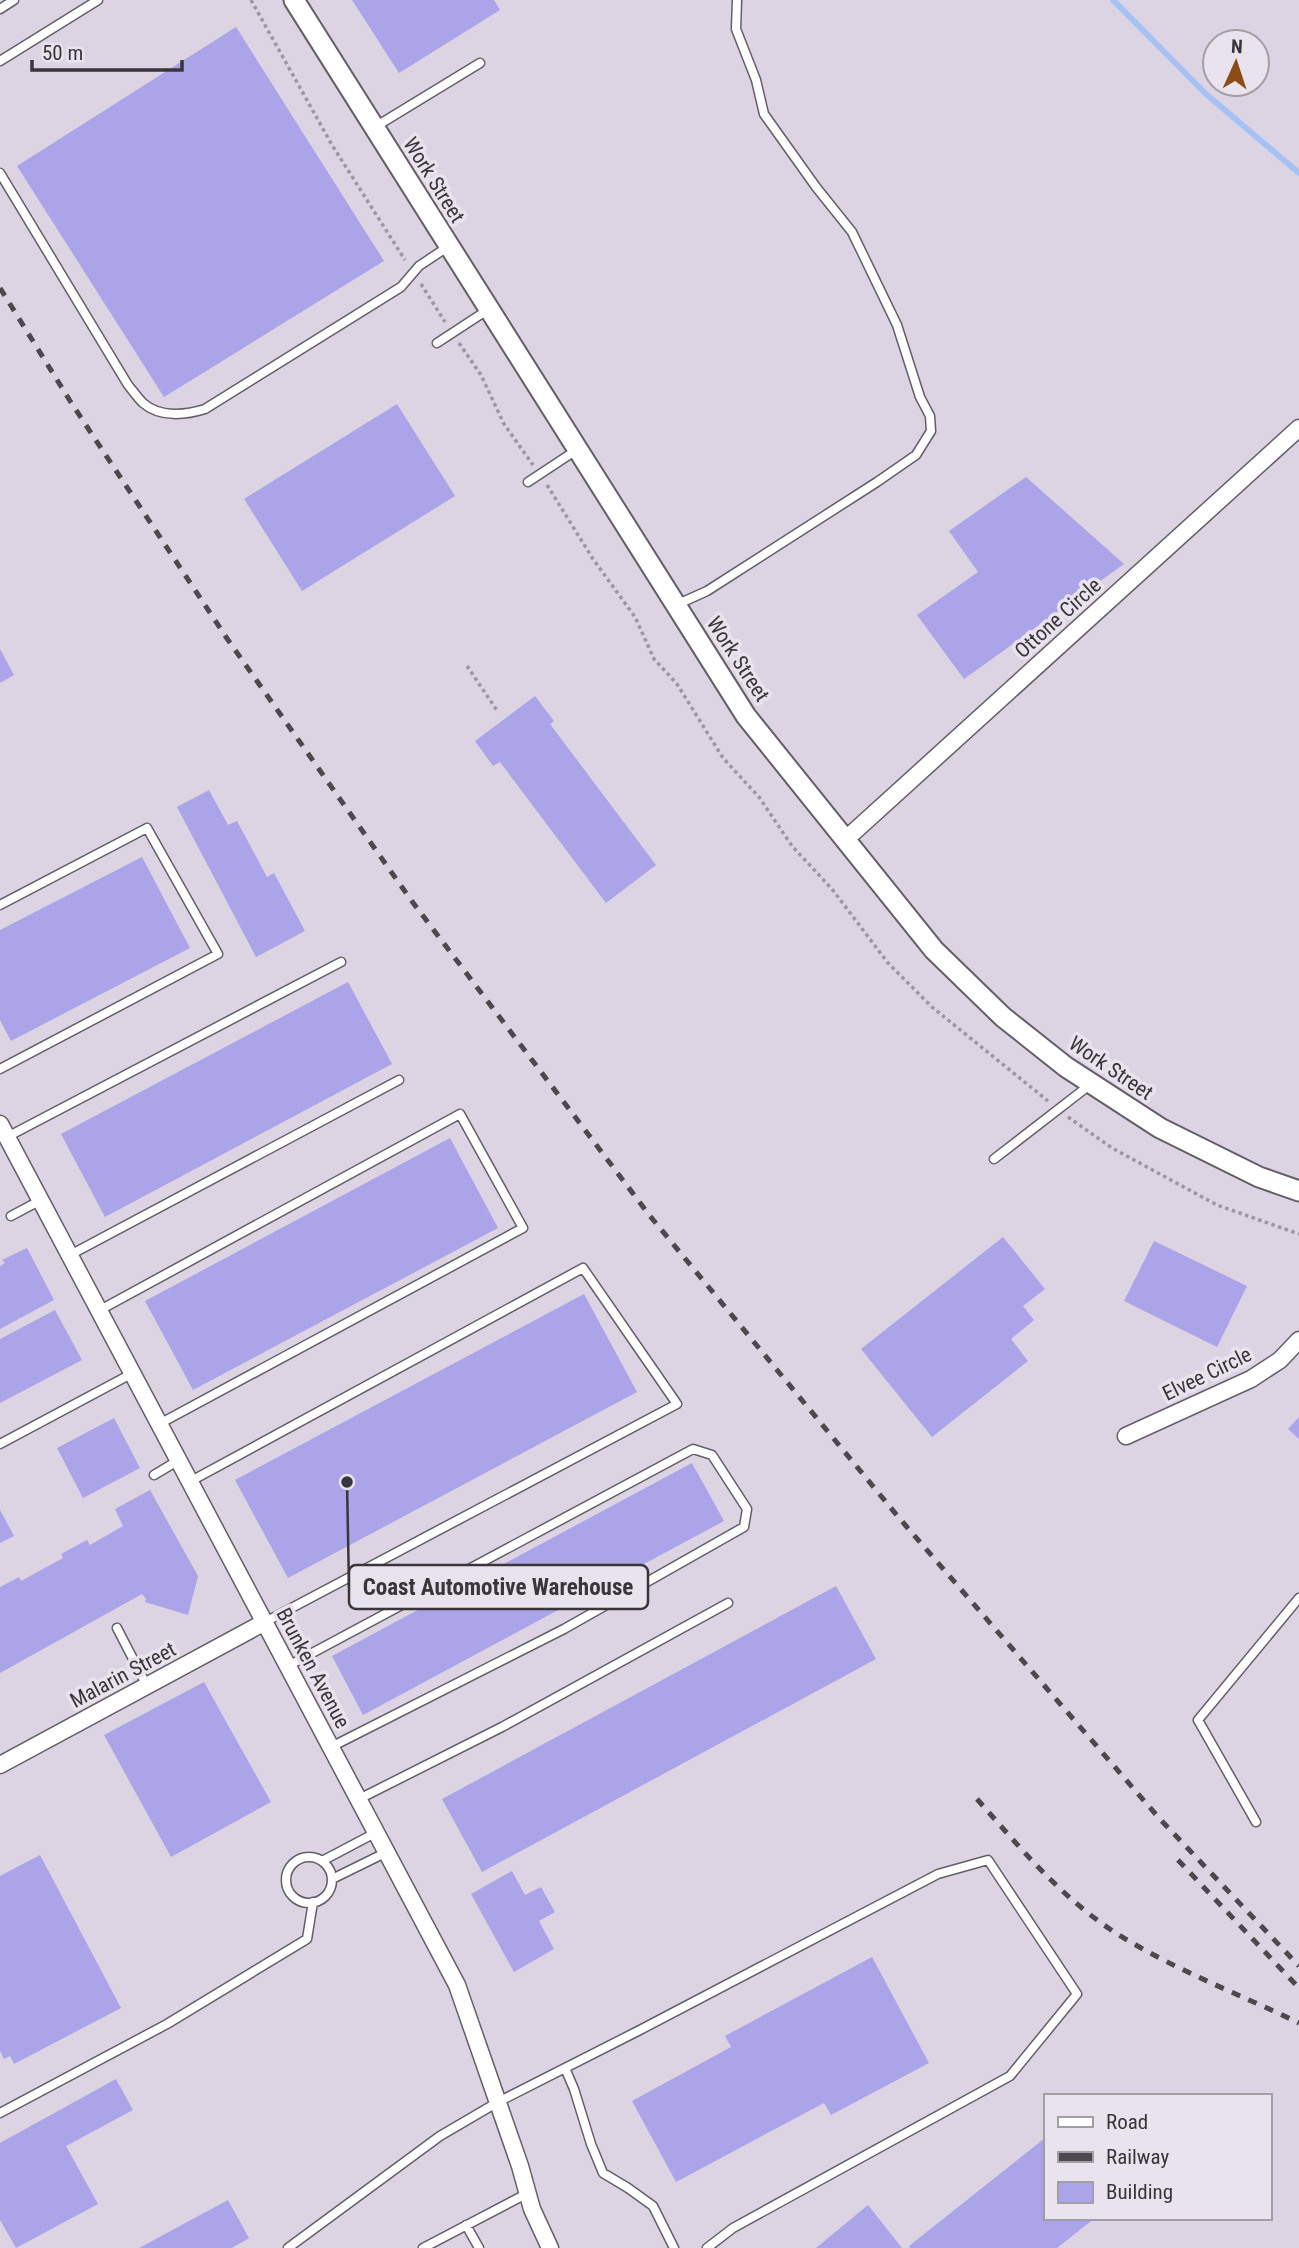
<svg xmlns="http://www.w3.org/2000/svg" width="1299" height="2248" font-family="'Roboto Condensed',sans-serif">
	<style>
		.built { fill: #dcd3e3; fill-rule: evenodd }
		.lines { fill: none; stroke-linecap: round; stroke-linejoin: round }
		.stream { stroke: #a6c2f5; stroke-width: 6 }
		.building { fill: #aca4e8 }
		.service-casing { stroke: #645f67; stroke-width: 11 }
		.minor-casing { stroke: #645f67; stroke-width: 19 }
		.tertiary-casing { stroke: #645f67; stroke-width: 23 }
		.path { stroke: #9b979f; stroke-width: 3.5; stroke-dasharray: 3.5 3.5; stroke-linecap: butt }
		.service { stroke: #fff; stroke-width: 8 }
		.minor { stroke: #fff; stroke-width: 16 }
		.tertiary { stroke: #fff; stroke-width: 19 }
		.rail { stroke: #4b494d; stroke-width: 5; stroke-dasharray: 9 9; stroke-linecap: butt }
		.labels { text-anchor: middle; stroke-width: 7; stroke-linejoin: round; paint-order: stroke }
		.street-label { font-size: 21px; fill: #38363a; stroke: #e9e3ed }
		.leader { fill: none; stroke: #38363a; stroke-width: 2.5 }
		.callout-dot { fill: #38363a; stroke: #e9e3ed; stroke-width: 2.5 }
		.callout { fill: #e9e3ed; stroke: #38363a; stroke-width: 2.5 }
		.callout-label { font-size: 23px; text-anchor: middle; font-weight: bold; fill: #38363a }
	</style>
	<rect width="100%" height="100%" fill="#e9e3ed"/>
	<path class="built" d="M0,0H1299V2248H0ZM1215,42H1257V84H1215ZM1045,2096H1269V2218H1045Z"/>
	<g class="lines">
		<path class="stream" d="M1113,0L1206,94L1299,173"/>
	</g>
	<path class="building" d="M352,0H494L500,10L399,73Z
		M236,27L384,261L164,397L17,166Z
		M397,404L455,496L302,591L244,499Z
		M1026,477L1124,564L964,679L917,615L978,572L949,531Z
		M0,649L14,675L0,683Z
		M535,696L554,721L550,724L656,865L606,903L500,762L493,766L475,741Z
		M209,790L228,825L237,821L267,877L274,873L305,931L256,957L177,807Z
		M142,857L190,948L11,1041L0,1020V930Z
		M348,982L392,1064L105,1217L61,1134Z
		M450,1138L498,1228L193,1390L145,1301Z
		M1003,1237L1045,1289L1023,1306L1034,1320L1011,1339L1028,1361L932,1437L861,1349Z
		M1154,1241L1247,1286L1217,1347L1124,1301Z
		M27,1248L54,1300L0,1329V1266L5,1263L2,1260Z
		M584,1294L637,1392L288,1578L235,1480Z
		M55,1310L82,1360L0,1403V1339Z
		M1299,1417V1439L1288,1429Z
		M114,1418L140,1468L83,1498L57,1448Z
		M692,1463L724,1521L363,1715L332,1656Z
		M150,1490L198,1576L188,1615L145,1602L146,1599L142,1594L0,1673V1587L19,1577L21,1581L63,1558L61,1554L87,1540L90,1545L123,1526L115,1509Z
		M0,1510L14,1536L0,1543Z
		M836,1586L876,1659L482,1872L442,1799Z
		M204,1682L271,1802L171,1857L104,1735Z
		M40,1855L121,2008L14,2064L10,2056L4,2059L0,2051V1876Z
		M512,1871L525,1895L541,1887L555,1912L539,1921L554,1949L514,1972L471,1894Z
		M872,1957L929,2063L831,2115L824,2103L676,2182L632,2101L731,2047L725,2036Z
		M116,2079L133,2110L66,2146L98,2204L16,2248L0,2220V2143Z
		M1045,2138V2218H1095L1057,2248H910L909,2246Z
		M228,2200L249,2238L232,2248H139Z
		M868,2205L902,2248H816Z"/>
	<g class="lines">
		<g class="service-casing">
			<path id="service" d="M0,9L14,0
				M0,61L98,0
				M375,127L480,63
				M0,173L128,385C133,391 138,398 143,403C160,418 186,415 205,409L401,287L419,266L449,246
				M437,343L489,309
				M528,482L578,449
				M676,605L707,591L877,482L916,455L931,431L930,416L920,397L897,325L852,232L816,187L764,114L756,80L736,29L737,0
				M0,905L147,828L218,954L0,1069
				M7,1137L341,962
				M994,1159L1091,1084
				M11,1216L41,1200
				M70,1255L399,1080
				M100,1310L460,1114L523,1228L161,1423
				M0,1444L133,1373
				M154,1475L179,1460
				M191,1481L583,1268L677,1404L265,1622
				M117,1628L147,1686
				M288,1666L693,1449L712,1455L747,1509L744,1527L564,1629L331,1747
				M359,1799L502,1727L728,1603
				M1256,1822L1198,1720L1299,1598
				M286 1880a23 23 0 1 1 46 0a23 23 0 1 1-46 0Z
				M322,1861L377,1832
				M332,1879L387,1852
				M565,2068L574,2089L591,2144L603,2173L628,2188L653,2206L674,2248
				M0,2113L167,2024L307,1939L313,1902
				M466,2225L479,2248
				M288,2248L440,2136L498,2102L638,2031L938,1874L988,1860L1077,1994L1010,2076L733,2228L707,2248
				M423,2248L528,2193"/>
		</g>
		<g class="minor-casing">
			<path id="minor" d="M845,840L1299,428
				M0,1124L457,1985L520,2166L532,2209L550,2248
				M1126,1436L1251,1379L1280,1360L1299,1340
				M0,1765L265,1622"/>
		</g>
		<g class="tertiary-casing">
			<path id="tertiary" d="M294,0L746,716L934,950L1003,1017L1066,1067L1160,1128L1259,1177L1299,1191"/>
		</g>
		<path class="path" d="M251,0L332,145L405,260
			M421,284L445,322
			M459,343L481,375L504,424L533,465
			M547,485L593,559L635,617L654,659L677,684L723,758L759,797L792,846L832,889L888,963L932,1007L1048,1101
			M467,666L498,712
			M1068,1117L1112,1148L1217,1205L1299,1234"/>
		<use href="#service" class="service"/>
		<use href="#minor" class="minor"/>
		<use href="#tertiary" class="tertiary"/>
		<path class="rail" d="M0,288L72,404L226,637L411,900L650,1216L900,1519L1159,1818L1299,1966
			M977,1799C1023,1851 1068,1906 1129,1941C1183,1973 1243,1996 1299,2023
			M1178,1860L1299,1988"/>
	</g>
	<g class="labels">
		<g class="street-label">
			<text transform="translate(434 180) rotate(58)" y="7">Work Street</text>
			<text transform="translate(1058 618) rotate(-42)" y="7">Ottone Circle</text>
			<text transform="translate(738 659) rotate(57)" y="7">Work Street</text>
			<text transform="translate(1111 1068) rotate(34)" y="7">Work Street</text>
			<text transform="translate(1207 1374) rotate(-26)" y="7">Elvee Circle</text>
			<text transform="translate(313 1668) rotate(62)" y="7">Brunken Avenue</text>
			<text transform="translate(123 1675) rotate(-28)" y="7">Malarin Street</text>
		</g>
	</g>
	<path class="leader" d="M347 1482L349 1587"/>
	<circle class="callout-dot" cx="347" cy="1482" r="7"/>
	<rect class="callout" x="349" y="1565" width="299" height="44" rx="7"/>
	<g class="callout-label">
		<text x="498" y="1595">Coast Automotive Warehouse</text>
	</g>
	<rect x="1044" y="2094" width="228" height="126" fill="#e9e3ed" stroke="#a29ea5" stroke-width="2"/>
	<rect x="1058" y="2117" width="35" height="10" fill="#ffffff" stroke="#a29ea5" stroke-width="2"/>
	<text x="1106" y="2129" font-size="21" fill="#38363a">Road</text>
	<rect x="1058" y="2152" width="35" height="10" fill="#4b494d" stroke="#a29ea5" stroke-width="2"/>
	<text x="1106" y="2164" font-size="21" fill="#38363a">Railway</text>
	<rect x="1058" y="2182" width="35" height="21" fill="#aca4e8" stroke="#a29ea5" stroke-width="2"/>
	<text x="1106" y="2199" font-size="21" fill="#38363a">Building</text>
	<g transform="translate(1236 63) rotate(3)"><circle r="33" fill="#e9e3ed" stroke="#a29ea5" stroke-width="2"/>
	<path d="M0-5L12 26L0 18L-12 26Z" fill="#8d4b18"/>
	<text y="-10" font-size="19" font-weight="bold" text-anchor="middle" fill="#38363a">N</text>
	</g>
	<path d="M32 60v10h150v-10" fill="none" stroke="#38363a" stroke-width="3.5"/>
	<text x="42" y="60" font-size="21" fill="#38363a" stroke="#e9e3ed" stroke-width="5" paint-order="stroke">50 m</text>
</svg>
